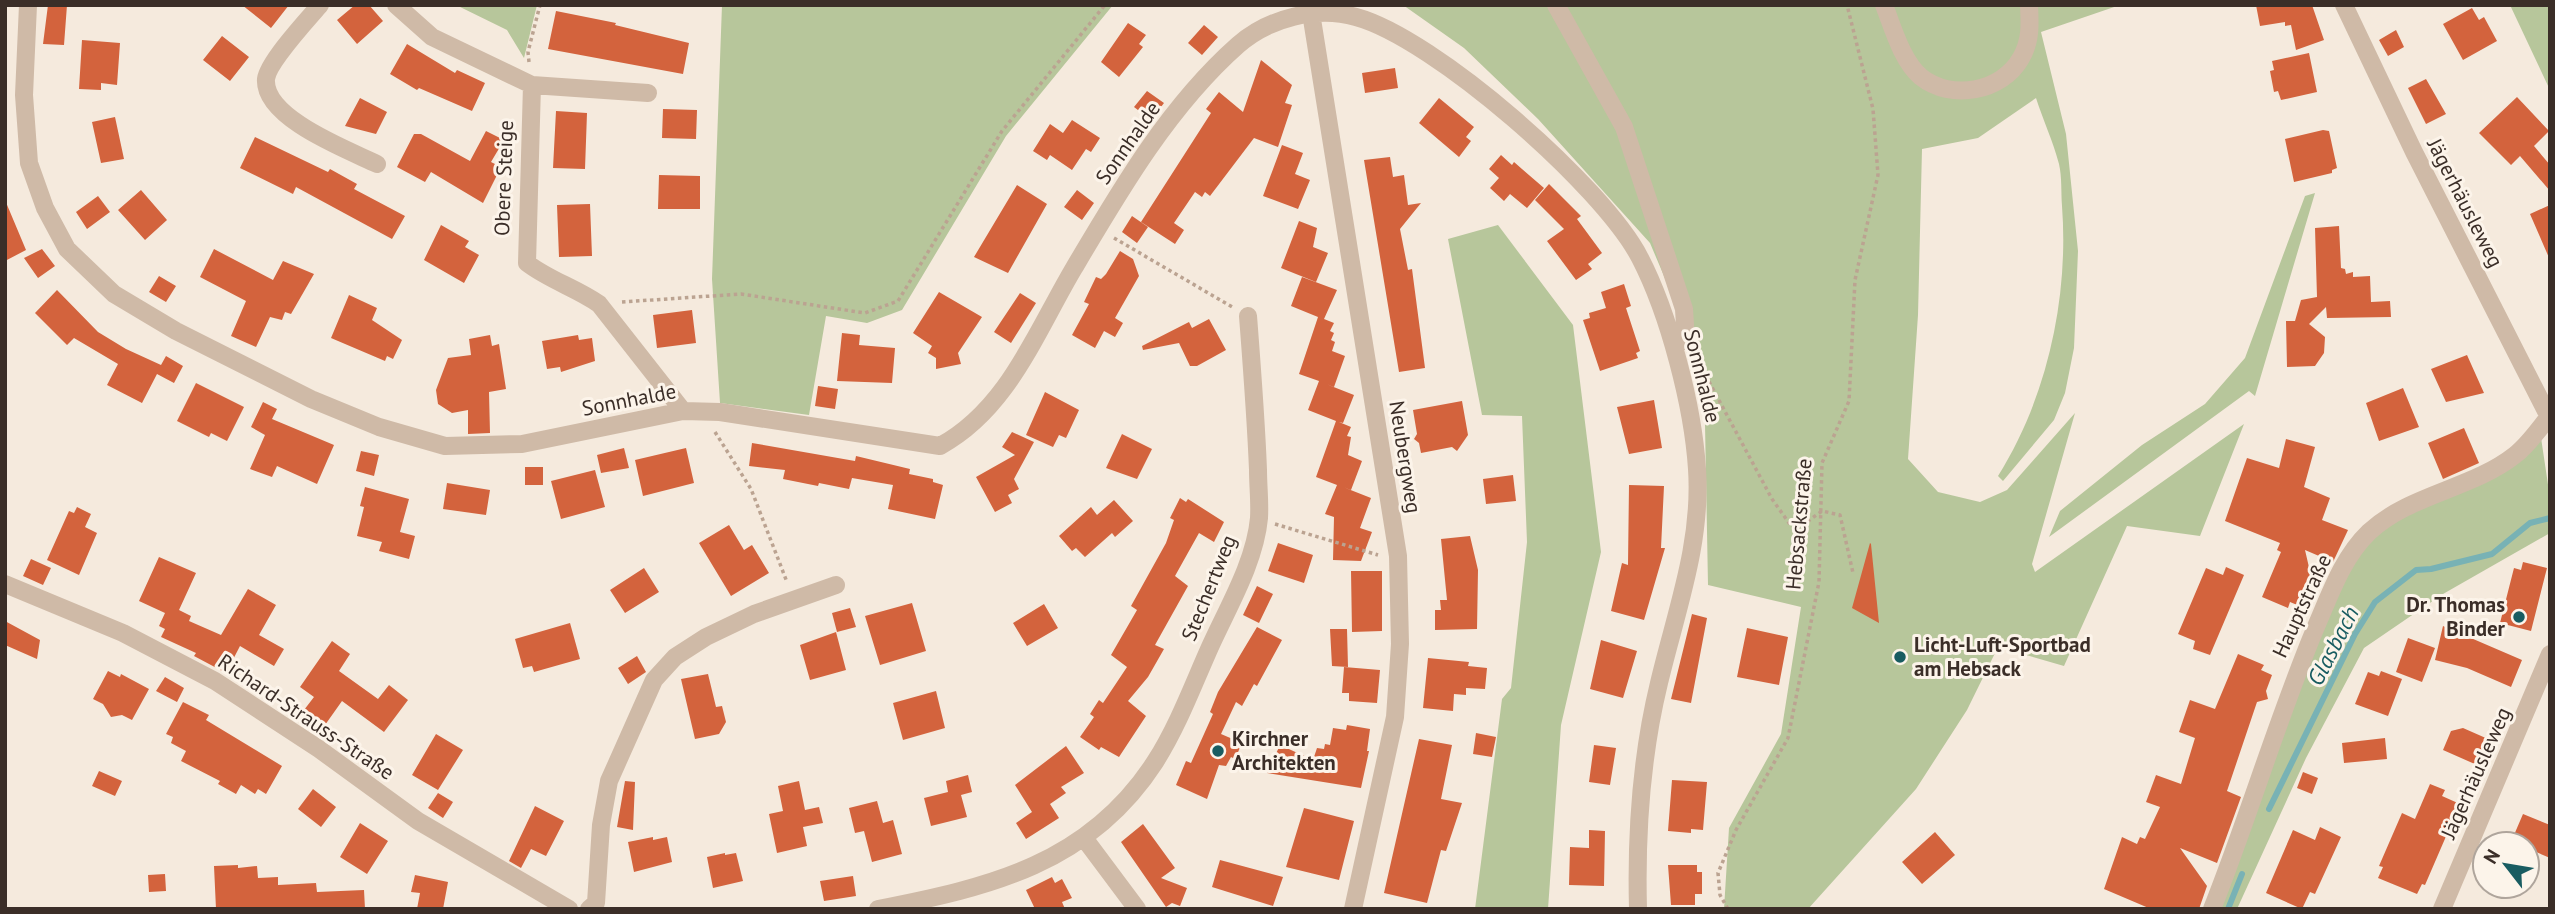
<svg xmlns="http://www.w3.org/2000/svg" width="2555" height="914" font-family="'PT Sans',sans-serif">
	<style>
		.green { fill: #b7c69b }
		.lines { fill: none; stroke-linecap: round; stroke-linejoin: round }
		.stream { stroke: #78b2b5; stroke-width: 6 }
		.building { fill: #d3633d }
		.path { stroke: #bba391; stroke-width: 3.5; stroke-dasharray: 3.5 3.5; stroke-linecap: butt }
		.minor { stroke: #cfbaa7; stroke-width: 18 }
		.poi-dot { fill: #195c61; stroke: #fcf4ea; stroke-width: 2.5 }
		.labels { text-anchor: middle; stroke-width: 6; stroke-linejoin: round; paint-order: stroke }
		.street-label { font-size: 21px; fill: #3b2e28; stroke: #fcf4ea }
		.poi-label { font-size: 21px; font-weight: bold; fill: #3b2e28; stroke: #fcf4ea; text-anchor: start }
		.water-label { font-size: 23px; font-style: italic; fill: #195c61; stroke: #fcf4ea }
	</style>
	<rect width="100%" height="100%" fill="#f5eadd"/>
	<path class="green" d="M456,5H537L524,58L507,30Z
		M722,5H1113L1006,136L902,310L867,323L826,316L809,415L720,403L712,279Z
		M1403,5H2120L2041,32L2066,134L2078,251L2074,348L2065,393L2054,420L2003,481L1998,476C2047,398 2069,298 2062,206C2061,192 2062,177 2059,164C2053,141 2043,120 2036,98L1978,138L1922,149L1918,315L1908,459L1938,492L1980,502L2007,490L2075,413L2032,564L2035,572L2244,424L2200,536L2127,526L2064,666L1998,647L1967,710L1916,789L1808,909H1724L1729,828L1781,734L1801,607L1708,585L1705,424L1692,342L1650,243L1538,119L1464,48Z
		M2510,5H2550V90L2549,88Z
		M2315,193L2255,396L2249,391L2049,537L2060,511L2142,445L2205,404L2245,358L2305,196Z
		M1498,225L1573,325L1601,552L1561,725L1548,909H1475L1502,699L1511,688L1527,542L1522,416L1482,415L1448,239Z
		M2540,431L2550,498V533L2443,594L2364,648L2306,758L2237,909H2215L2342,570L2370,535Z"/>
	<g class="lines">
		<path class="stream" d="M2269,809L2355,634L2375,602L2416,570L2431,569L2492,554L2530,523L2550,518
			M2228,909L2242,874"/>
	</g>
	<path class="building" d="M48,5H67L64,45L43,44Z
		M242,5H289L271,28Z
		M355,5H369L383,21L357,44L337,20Z
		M2256,5H2312L2324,40L2296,50L2291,25L2285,26V22L2260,26Z
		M2472,8L2479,20L2484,17L2497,41L2463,60L2443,24Z
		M556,11L616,23L615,25L689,43L683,74L548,49Z
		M1128,23L1146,35L1139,44L1143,47L1119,77L1101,62Z
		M1204,25L1218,37L1202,55L1188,43Z
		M2396,30L2404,47L2388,56L2379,40Z
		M222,36L249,57L230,81L203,60Z
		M82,40L120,43L117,85L101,83V90L79,89Z
		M407,44L455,73L457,70L485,83L472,111L419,88L417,90L390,74Z
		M2309,53L2317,92L2281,100L2278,91L2274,92L2270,71L2274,70L2272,61Z
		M1261,60L1292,85L1285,103L1292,105L1278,147L1254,138L1210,196L1205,192L1202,197L1195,192L1174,223L1184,230L1175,244L1141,222L1211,113L1206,109L1219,92L1243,112Z
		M1395,68L1398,88L1365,93L1362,73Z
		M2426,79L2446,114L2426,124L2408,88Z
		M1147,91L1164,103L1151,120L1134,107Z
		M2517,97L2549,131L2534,146L2550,165V191L2520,156L2511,165L2479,133Z
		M360,98L387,112L376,134L345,126Z
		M1439,98L1474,127L1466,137L1471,141L1459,157L1419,123Z
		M663,109L697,110L696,139L662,138Z
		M556,111L587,113L585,169L553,168Z
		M115,117L124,159L101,163L92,122Z
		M1072,120L1100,138L1091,152L1086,149L1072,170L1050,155L1047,160L1033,151L1050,124L1063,133Z
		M2323,130L2329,131L2337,168L2332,170V173L2294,182L2285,139Z
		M486,131L504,140L491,162L501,167L483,203L431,172L425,182L397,167L414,134H421L470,161Z
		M255,137L328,172L330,169L357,184L354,189L405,216L392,239L296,187L293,194L240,168Z
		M1282,145L1303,153L1295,174L1310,180L1298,209L1263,196Z
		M1501,155L1512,165L1514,162L1544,188L1527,208L1510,194L1504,201L1490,188L1499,178L1489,169Z
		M1390,157L1393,177L1404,175L1408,205L1421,203L1400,229L1408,270L1412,269L1425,368L1399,372L1364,160Z
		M659,175L700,176V209H658Z
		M1549,184L1581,216L1577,219L1602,253L1588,264L1592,269L1576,280L1547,241L1564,229L1535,200Z
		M1017,185L1047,204L1008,273L974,257Z
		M141,190L167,220L145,240L118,210Z
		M1077,190L1094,203L1082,220L1064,207Z
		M98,196L110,212L87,229L76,212Z
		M5,200L26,250L5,261Z
		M590,204L592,256L559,257L557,205Z
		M2550,205V260L2530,214Z
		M1132,216L1148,227L1137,243L1122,232Z
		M1299,221L1317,228L1313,247L1328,253L1316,282L1281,268Z
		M441,225L469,241L465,247L479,255L464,283L424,260Z
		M2339,226L2341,268L2345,269L2346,274L2353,272V277L2370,276L2371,302L2390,301L2391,317L2327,318L2326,307L2309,324L2325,337L2324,353L2315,366L2287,367L2286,321H2295L2301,300L2317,297L2315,228Z
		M42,249L55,266L38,278L24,258Z
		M214,249L273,280L283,261L314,274L291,314L285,312L282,320L270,317L256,347L231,336L246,301L200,277Z
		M1120,251L1133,259L1139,276L1115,318L1123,323L1115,337L1104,331L1095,348L1072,335L1089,304L1084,302L1096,277L1101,279L1106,274Z
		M159,276L176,286L166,302L149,292Z
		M1302,277L1337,290L1324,319L1334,323L1330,331L1334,333L1331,340L1335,342L1332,351L1345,356L1334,387L1326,384L1354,395L1343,423L1339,422L1351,427L1347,436L1351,437L1348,455L1362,461L1351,490L1343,487L1371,498L1360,528L1372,532L1361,561L1333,560L1334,517L1325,514L1337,485L1316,477L1336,421L1308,410L1319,381L1299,374L1318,317L1291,306Z
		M1624,284L1631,306L1626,308L1640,351L1636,353L1638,358L1600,371L1583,320L1590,318L1589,313L1606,308L1601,292Z
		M57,290L98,332L126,349L161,365L166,356L183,366L174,383L157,374L142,403L107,385L118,364L74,338L67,345L35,313Z
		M939,292L982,317L958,353L961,364L936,369V358L928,353L932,346L913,333Z
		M1020,293L1036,303L1011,343L994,332Z
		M349,295L377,308L372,320L402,340L393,359L387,356L385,361L331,338Z
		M692,310L696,343L657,348L653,315Z
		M1209,319L1226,350L1197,366H1190L1179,343L1143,350L1142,346L1189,322L1192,328Z
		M842,333L860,335L859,345L895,348L892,383L837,381Z
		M490,335L492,346L499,344L506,389L489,392L490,433L468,434V410L452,413L438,404L436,390L448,358L471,355L469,339Z
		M578,335L579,340L592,338L595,361L561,372L560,367L547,369L542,341Z
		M2467,355L2484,393L2446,402L2431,369Z
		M196,383L244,407L227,441L211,433L209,437L177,421Z
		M818,386L838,389L835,409L815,406Z
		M2403,388L2419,427L2379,441L2366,403Z
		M1045,392L1079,410L1066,438L1059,435L1053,447L1026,435Z
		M1654,400L1662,448L1629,454L1617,407Z
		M1462,401L1468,435L1457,451L1452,447L1421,453L1419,443L1414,439L1417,434L1413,410Z
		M263,402L277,409L272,419L334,445L317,484L277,466L272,477L250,469L265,435L251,427Z
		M2464,428L2479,463L2443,479L2428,443Z
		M1012,432L1034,442L1014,479L1019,489L1008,495L1012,503L995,512L976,477L1015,455L1002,447Z
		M1122,434L1152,449L1137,479L1106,468Z
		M2286,439L2315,447L2304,487L2330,498L2322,520L2348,530L2333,562L2305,550L2314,589L2309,590L2302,607L2290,602L2288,608L2262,597L2281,552L2277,550L2280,543L2225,521L2247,458L2279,468Z
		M752,443L855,461L856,456L910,469L909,474L933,479V482L943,485L935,519L888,509L893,485L852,478L849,489L819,483L818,486L783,479L785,470L749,466Z
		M624,448L629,468L601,473L597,455Z
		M686,448L694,483L643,496L635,460Z
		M361,451L379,455L374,476L356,471Z
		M525,467H543V485H525Z
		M595,470L605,507L561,519L551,481Z
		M1513,475L1516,501L1486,504L1483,479Z
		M447,483L490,490L486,515L443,509Z
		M1629,485L1664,486L1661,548H1665L1644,620L1611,611L1622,563L1628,565Z
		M365,487L409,499L400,532L415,536L409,559L379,551L382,542L357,536L364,507L360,506Z
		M1180,498L1186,502L1188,499L1224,522L1214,542L1199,533L1175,576L1188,586L1155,645L1164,649L1148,677L1128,701L1146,716L1119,757L1101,747L1099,750L1080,737L1094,717L1090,714L1099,700L1103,703L1127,667L1111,655L1137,610L1131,606L1166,543L1174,520L1170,518Z
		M1114,500L1133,521L1115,537L1112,533L1085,557L1076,548L1072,551L1059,536L1091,507L1097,515Z
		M77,507L91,514L85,527L97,533L79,575L47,560L69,511L74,513Z
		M729,525L744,550L752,545L769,573L731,596L699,543Z
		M1470,536L1478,570L1477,629L1435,630V610H1441L1440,600H1447L1441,539Z
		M1278,543L1313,555L1304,583L1268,571Z
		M1870,543L1871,544L1879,623L1852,608Z
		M159,557L196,573L179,610L191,616L189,621L221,635L248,589L276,605L259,635L284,649L274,666L240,646L226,673L194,656L196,653L161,637L165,629L159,626L165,613L139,601Z
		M31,559L51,568L43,585L23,576Z
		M2523,562L2547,568L2531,631L2500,623L2514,568L2521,570Z
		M2226,567L2244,575L2210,655L2193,649L2195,641L2178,634L2206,568L2223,575Z
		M644,568L659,592L625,613L610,590Z
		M1351,571H1382V631L1352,632Z
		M1257,586L1273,594L1259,623L1243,615Z
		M912,603L926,651L880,665L865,616Z
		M1044,604L1058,628L1027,646L1013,623Z
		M850,608L856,627L837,632L832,613Z
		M1692,614L1707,618L1691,703L1671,699Z
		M5,621L40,640L37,659L5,645Z
		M570,623L580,659L534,672L532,666L523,668L515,639Z
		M2443,626L2522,660L2511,687L2467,668L2435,660Z
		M1257,627L1282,640L1257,686L1254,684L1242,706L1236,702L1221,734L1242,743L1235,759L1231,757L1226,766L1219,765L1207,799L1176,785L1186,761L1191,763L1213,714L1210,712L1218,692Z
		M1747,628L1788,637L1779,685L1737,677Z
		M1330,629H1347L1348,667L1332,666Z
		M836,632L846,670L810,680L800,645Z
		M2408,638L2435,648L2422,682L2396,672Z
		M1601,640L1637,651L1623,698L1590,689Z
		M332,641L350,654L339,671L378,699L389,685L408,700L384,732L342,701L325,725L304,710L314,697L300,687Z
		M2238,654L2264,665L2261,670L2272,675L2266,691L2268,699L2257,702L2227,791L2241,797L2217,863L2180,848L2207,886L2199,909H2151L2104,889L2122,837L2137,844L2140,837L2145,839L2160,807L2146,802L2156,775L2181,784L2195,738L2179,732L2190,700L2215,709Z
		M637,656L646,672L628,684L618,668Z
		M1428,658L1469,662L1468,666L1487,668L1485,689L1466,688V695L1454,694L1453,711L1423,708Z
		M1344,667L1380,670L1377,703L1349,701V693H1342Z
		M108,671L120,677L121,674L149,689L132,720L122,715L111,717L103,704L93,699Z
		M2381,671L2402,679L2388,716L2355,704L2368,672L2379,676Z
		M708,674L716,707L722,706L726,722L719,734L695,739L681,679Z
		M165,677L184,688L177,702L156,691Z
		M936,691L945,728L903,740L893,703Z
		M183,702L209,715L206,720L282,766L266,794L258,789L255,794L241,785L236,794L218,784L220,781L181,761L186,751L171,743L173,737L166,734Z
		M1347,725L1370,729L1367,751H1369L1361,788L1267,773L1280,745L1313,760L1317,748L1324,749L1325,744L1330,745L1333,728L1346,730Z
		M2463,728L2488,739L2477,765L2443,750L2451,731Z
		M1476,733L1496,737L1492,757L1473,754Z
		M436,734L463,750L438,790L412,775Z
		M2385,738L2387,759L2344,763L2342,743Z
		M1419,739L1452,745L1441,799L1462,803L1446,851L1441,850L1427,903L1384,893Z
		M1594,745L1616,748L1610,785L1589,782Z
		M1066,746L1084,773L1061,787L1066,793L1050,804L1059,818L1026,839L1016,823L1032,812L1015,785Z
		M99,771L122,781L115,796L92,786Z
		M2303,772L2318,778L2312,794L2297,788Z
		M968,775L972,792L961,795L967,817L931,826L924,798L948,792L946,781Z
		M1672,780L1707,782L1703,830L1691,829V833L1668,831Z
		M625,781L635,782L633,830L617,827Z
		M799,781L805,810L819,807L823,823L803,827L807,846L777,853L769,814L783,811L778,786Z
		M2430,784L2445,790L2442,796L2460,804L2425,885L2422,884L2417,894L2378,878L2383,867L2379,866L2402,813L2415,819Z
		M313,789L336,807L321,827L298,809Z
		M438,793L453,802L443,818L428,808Z
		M877,801L883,823L893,820L902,854L872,862L864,831L855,833L849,808Z
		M535,806L564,821L546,856L531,849L521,868L509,861Z
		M1304,808L1354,821L1339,880L1286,867Z
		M2523,814L2550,825V858L2527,848V844L2511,842Z
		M360,823L388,841L367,874L340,857Z
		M1143,824L1175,868L1161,878L1187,888L1180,906L1172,903L1166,907L1121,842Z
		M2320,827L2341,837L2315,894L2310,892L2302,909L2266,893L2293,830L2315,840Z
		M1589,830L1605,831L1604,886L1569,885L1570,847L1589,848Z
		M1935,832L1955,855L1922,884L1902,862Z
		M653,837V840L667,837L672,862L634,872L628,842Z
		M725,853V855L736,853L743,881L713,888L707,857Z
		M1220,860L1283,877L1273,906L1212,887Z
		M238,865V868L257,866L258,878L278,877V885L316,883L317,892L364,890L365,909H216L214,866Z
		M1668,865H1697V872H1702V894H1695V905H1671Z
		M165,874L166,891L149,892L148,875Z
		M415,875L448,882L443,909H417L420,893L411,892Z
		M853,876L856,896L824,901L820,881Z
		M1052,877L1055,883L1062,879L1072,898L1062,902L1065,909H1035L1026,890Z"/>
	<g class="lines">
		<path class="path" d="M529,62L528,52L540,5
			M1114,238L1234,308
			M622,302L741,294L865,313L898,301L1002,131L1105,5
			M1699,363L1772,499L1789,523L1804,524L1822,511L1840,515L1853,573
			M715,432L751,489L787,582
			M1275,524L1378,555
			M1728,909L1720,895L1718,873L1736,830L1788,738L1819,582L1822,463L1849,401L1855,280L1878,175L1873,109L1847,5"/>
		<path class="minor" d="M28,5L24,95L29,163L45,208L67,249L114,294L176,331L311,399L379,427L445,446L522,444L683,411L720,412L940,446C1008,409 1036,332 1074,268C1120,190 1169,106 1238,45C1269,18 1316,6 1356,17C1434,38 1603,186 1640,258C1669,314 1693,406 1697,469C1702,544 1676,611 1659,683C1641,757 1636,833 1638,909
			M320,5C308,19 268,62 266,79C263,118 348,150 377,164
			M396,5L432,37L532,85L527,263C549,280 576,288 599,304L683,411
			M1556,5L1624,127L1684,309L1686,341
			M1884,5C1893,28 1902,61 1921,77C1951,101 2002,92 2021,58C2031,41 2030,24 2029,5
			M2344,5L2414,152L2550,419
			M1311,13L1398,556L1400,644L1395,717L1353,909
			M532,85L648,93
			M5,584L123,633L215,681L319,749L418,821L569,909
			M1084,838L1137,909
			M589,909L596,903L601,825L609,781L654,680L675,657L706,637L754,614L836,585
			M878,909C990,887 1089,864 1155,762C1178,726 1193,685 1210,647C1228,607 1255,562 1259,518C1260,502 1258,486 1258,470C1256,419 1252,368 1248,316
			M2212,909C2249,816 2277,720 2315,629C2330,595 2342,558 2369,532C2410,494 2472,489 2515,455C2528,445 2540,428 2550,415
			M2442,909L2550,654"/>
	</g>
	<g class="poi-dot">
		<circle cx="2519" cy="617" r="7"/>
		<circle cx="1900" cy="657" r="7"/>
		<circle cx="1218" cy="751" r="7"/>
	</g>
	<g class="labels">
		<g class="street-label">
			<text transform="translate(1128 143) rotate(-55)" y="7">Sonnhalde</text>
			<text transform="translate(504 178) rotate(-88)" y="7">Obere Steige</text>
			<text transform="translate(2465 203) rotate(63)" y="7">Jägerhäusleweg</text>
			<text transform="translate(1702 376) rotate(76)" y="7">Sonnhalde</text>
			<text transform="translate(629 400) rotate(-11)" y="7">Sonnhalde</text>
			<text transform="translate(1405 457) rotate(81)" y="7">Neubergweg</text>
			<text transform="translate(1799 524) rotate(-85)" y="7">Hebsackstraße</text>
			<text transform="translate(1209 588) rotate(-68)" y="7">Stechertweg</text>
			<text transform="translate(2302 606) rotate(-65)" y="7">Hauptstraße</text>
			<text transform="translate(306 717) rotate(34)" y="7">Richard-Strauss-Straße</text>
			<text transform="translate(2476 773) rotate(-66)" y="7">Jägerhäusleweg</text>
		</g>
		<g class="poi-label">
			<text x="2505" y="612" text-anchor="end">Dr. Thomas<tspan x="2505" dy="24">Binder</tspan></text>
			<text x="1914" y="652">Licht-Luft-Sportbad<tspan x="1914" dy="24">am Hebsack</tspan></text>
			<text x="1232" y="746">Kirchner<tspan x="1232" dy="24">Architekten</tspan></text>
		</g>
		<g class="water-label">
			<text transform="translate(2333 646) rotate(-63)" y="8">Glasbach</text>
		</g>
	</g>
	<rect width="2555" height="914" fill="none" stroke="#3b2e28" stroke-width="14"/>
	<g transform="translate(2506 865) rotate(301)"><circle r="33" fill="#fcf4ea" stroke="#afa59c" stroke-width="2"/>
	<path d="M0-5L12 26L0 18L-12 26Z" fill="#195c61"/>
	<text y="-10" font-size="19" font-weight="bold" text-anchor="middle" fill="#3b2e28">N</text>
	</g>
</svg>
